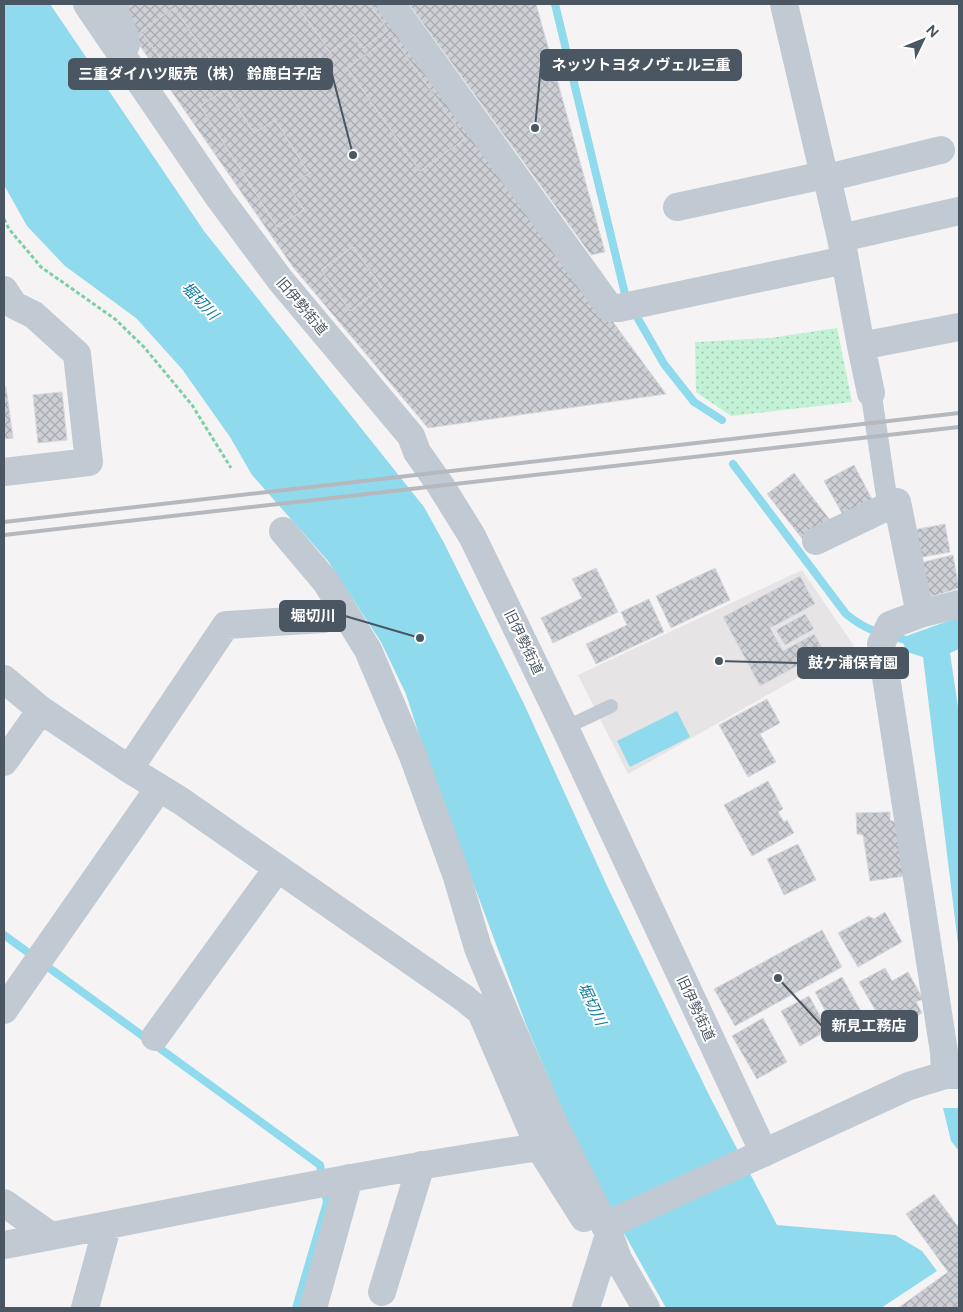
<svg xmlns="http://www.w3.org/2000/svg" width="963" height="1312" font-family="Figtree,'Noto Sans JP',sans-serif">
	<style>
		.education { fill: #e6e4e5 }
		.grass { fill: url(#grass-dots) }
		.water { fill: #90daee }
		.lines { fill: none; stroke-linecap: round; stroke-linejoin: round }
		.stream { stroke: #90daee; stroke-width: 8 }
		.building { fill: url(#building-cross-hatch); stroke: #d7d9de }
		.path { stroke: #7ad0a6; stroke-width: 3; stroke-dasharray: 4 2.5; stroke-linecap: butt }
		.service { stroke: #c1cad2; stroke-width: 14 }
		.pedestrian { stroke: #c1cad2; stroke-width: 21 }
		.minor { stroke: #c1cad2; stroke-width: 28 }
		.rail { stroke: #b5b8bd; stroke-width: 4 }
		.labels { text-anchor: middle; stroke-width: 4; stroke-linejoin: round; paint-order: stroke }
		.street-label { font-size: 14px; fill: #4a5661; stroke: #fff }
		.water-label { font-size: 15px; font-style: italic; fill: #0c7c9b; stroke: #fff }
		.leader { fill: none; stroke: #4a5661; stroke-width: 2 }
		.callout-dot { fill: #4a5661; stroke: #fff; stroke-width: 2 }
		.callout { fill: #4a5661; stroke: #4a5661; stroke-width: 2 }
		.callout-label { font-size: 15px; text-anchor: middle; font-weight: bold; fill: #fff }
	</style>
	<defs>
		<pattern id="grass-dots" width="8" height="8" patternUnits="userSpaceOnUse" patternTransform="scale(1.25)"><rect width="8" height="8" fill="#c3f1d5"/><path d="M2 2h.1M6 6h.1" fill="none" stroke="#a0c6b0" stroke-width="1.8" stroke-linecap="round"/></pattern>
		<pattern id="building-cross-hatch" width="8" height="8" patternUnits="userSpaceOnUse" patternTransform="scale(1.25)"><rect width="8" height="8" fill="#cdcfd5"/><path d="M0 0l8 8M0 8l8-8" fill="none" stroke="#a8abb0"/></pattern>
	</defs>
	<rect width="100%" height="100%" fill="#f5f3f3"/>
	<path class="education" d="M802,570L854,646L628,774L578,675Z"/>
	<path class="grass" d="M837,328L852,402L731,416L696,392L695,342L770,338Z"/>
	<path class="water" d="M4,4H50L204,231L424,507L444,543L524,704L608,888L710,1097L777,1225L895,1235L922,1251L937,1271L881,1308H666L603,1196L569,1126L527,1027L426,757L406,694L381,642L328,561L252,475L230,437L182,369L136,318L65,266L27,226L4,185Z
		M959,617V649L950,653L959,714V952L923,657L907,652L901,638Z
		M677,711L690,737L630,767L617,741Z
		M943,1108H959V1151L951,1141Z"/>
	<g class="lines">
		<path class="stream" d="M555,4L625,294L628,300
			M633,310L664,364L694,402L722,420
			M733,464L846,614C868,632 883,634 910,641
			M4,935L320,1165L327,1202L296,1308"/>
	</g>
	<path class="building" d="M120,4H379L666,394L428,428L293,267L138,43Z
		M296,4H370L388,30L363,48L354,35L330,52Z
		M409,4H536L605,252L591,255Z
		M174,8L218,70L185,93L141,31Z
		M392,36L465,139L420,171L347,68Z
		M226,89L254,133L275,120L309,173L289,186L304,210L277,227L200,106Z
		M353,247L382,287L350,311L321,270Z
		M4,387H6L13,438L4,439Z
		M62,392L67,440L38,443L33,395Z
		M854,465L873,501L844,517L824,481Z
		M794,473L830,520L804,541L767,494Z
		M945,524L950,552L918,558L913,530Z
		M953,555L959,588L927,598L919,563Z
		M596,568L618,612L553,643L541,618L582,598L572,579Z
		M715,568L730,600L671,628L656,596Z
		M800,576L815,604L770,628L783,651L814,634L824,651L760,686L723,617Z
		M649,599L664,632L596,664L586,644L627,625L621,612Z
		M805,614L814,629L785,645L776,630Z
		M767,699L780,723L760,734L776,762L748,777L719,725Z
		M768,781L783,809L778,812L784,822L787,820L794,833L752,856L724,805Z
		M890,812V820L897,823L905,876L870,881L863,835L857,834L856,813Z
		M798,844L816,880L784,895L767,859Z
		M885,912L902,942L858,967L838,933L869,916L874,919Z
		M822,930L842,967L735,1026L714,989Z
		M885,968L892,981L908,972L923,999L916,1002L922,1013L888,1032L859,982Z
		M842,977L863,1015L836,1030L815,992Z
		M809,996L828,1030L800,1046L781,1011Z
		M763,1018L787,1062L757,1079L732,1036Z
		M934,1194L959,1228V1308H898L948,1272L906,1214Z"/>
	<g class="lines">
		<path class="path" d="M4,219L9,229L41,267L115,319L144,347L192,405L231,468"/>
		<path class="service" d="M843,658L883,655
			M565,728L611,706"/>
		<path class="pedestrian" d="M871,393L888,506"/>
		<path class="minor" d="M87,4L220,199L281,281L411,436L417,452L441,486L472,536L565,728L764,1153
			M112,4L124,34L126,45
			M391,4L610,308H619L845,260
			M784,4L824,175L827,178L841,238L861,346L959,327
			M827,178L941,150
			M677,207L824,175
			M841,238L959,211
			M4,290L14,305L34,315L77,354L89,462L4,472
			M861,346L871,393
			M283,531L326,582L368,650L413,756L457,877L478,948L508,1020L554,1124L609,1234L618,1259L646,1308
			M816,541L897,502L920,614
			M4,679L41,710L129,769L181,801L464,998L481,1012L539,1147L584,1218
			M4,762L41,710
			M129,769L226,625L324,619
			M4,1010L159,788
			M155,1037L277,869
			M945,1075L944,1052L881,644L890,625L920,614L959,604
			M4,1203L51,1236
			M4,1245C143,1219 281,1189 420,1166C460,1159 500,1153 539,1147
			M382,1292L421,1165
			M85,1308L107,1227
			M313,1308L349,1178
			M586,1308L613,1222L909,1086L945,1075H959"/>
		<path class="rail" d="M4,522L959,413
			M4,535L959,427"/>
	</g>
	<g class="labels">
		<g class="street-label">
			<text transform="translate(302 306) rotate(50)" y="5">旧伊勢街道</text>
			<text transform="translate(524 642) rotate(64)" y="5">旧伊勢街道</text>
			<text transform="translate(696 1008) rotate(65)" y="5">旧伊勢街道</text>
		</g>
		<g class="water-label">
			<text transform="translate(200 301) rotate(46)" y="5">堀切川</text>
			<text transform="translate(592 1004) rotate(65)" y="5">堀切川</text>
		</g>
	</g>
	<path class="leader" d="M535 128L541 65M353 155L332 74M420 638L345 616M719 661L798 663M778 978L822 1026"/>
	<g class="callout-dot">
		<circle cx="535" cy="128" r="5"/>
		<circle cx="353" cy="155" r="5"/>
		<circle cx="420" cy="638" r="5"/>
		<circle cx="719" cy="661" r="5"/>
		<circle cx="778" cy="978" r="5"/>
	</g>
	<g class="callout">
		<rect x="541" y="50" width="200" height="30" rx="5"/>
		<rect x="69" y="59" width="263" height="30" rx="5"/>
		<rect x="280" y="601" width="65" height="30" rx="5"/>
		<rect x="798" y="648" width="110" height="30" rx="5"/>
		<rect x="822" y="1011" width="95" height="30" rx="5"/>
	</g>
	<g class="callout-label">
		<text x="641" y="70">ネッツトヨタノヴェル三重</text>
		<text x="200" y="79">三重ダイハツ販売（株） 鈴鹿白子店</text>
		<text x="313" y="621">堀切川</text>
		<text x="853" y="668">鼓ケ浦保育園</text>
		<text x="869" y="1031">新見工務店</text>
	</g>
	<rect width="963" height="1312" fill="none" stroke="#4a5661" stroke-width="10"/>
	<g transform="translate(923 40) rotate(47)" stroke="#ffffff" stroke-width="4" paint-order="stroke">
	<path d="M0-4L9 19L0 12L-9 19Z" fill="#4a5661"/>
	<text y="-8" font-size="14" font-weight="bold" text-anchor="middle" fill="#4a5661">N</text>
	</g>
</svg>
